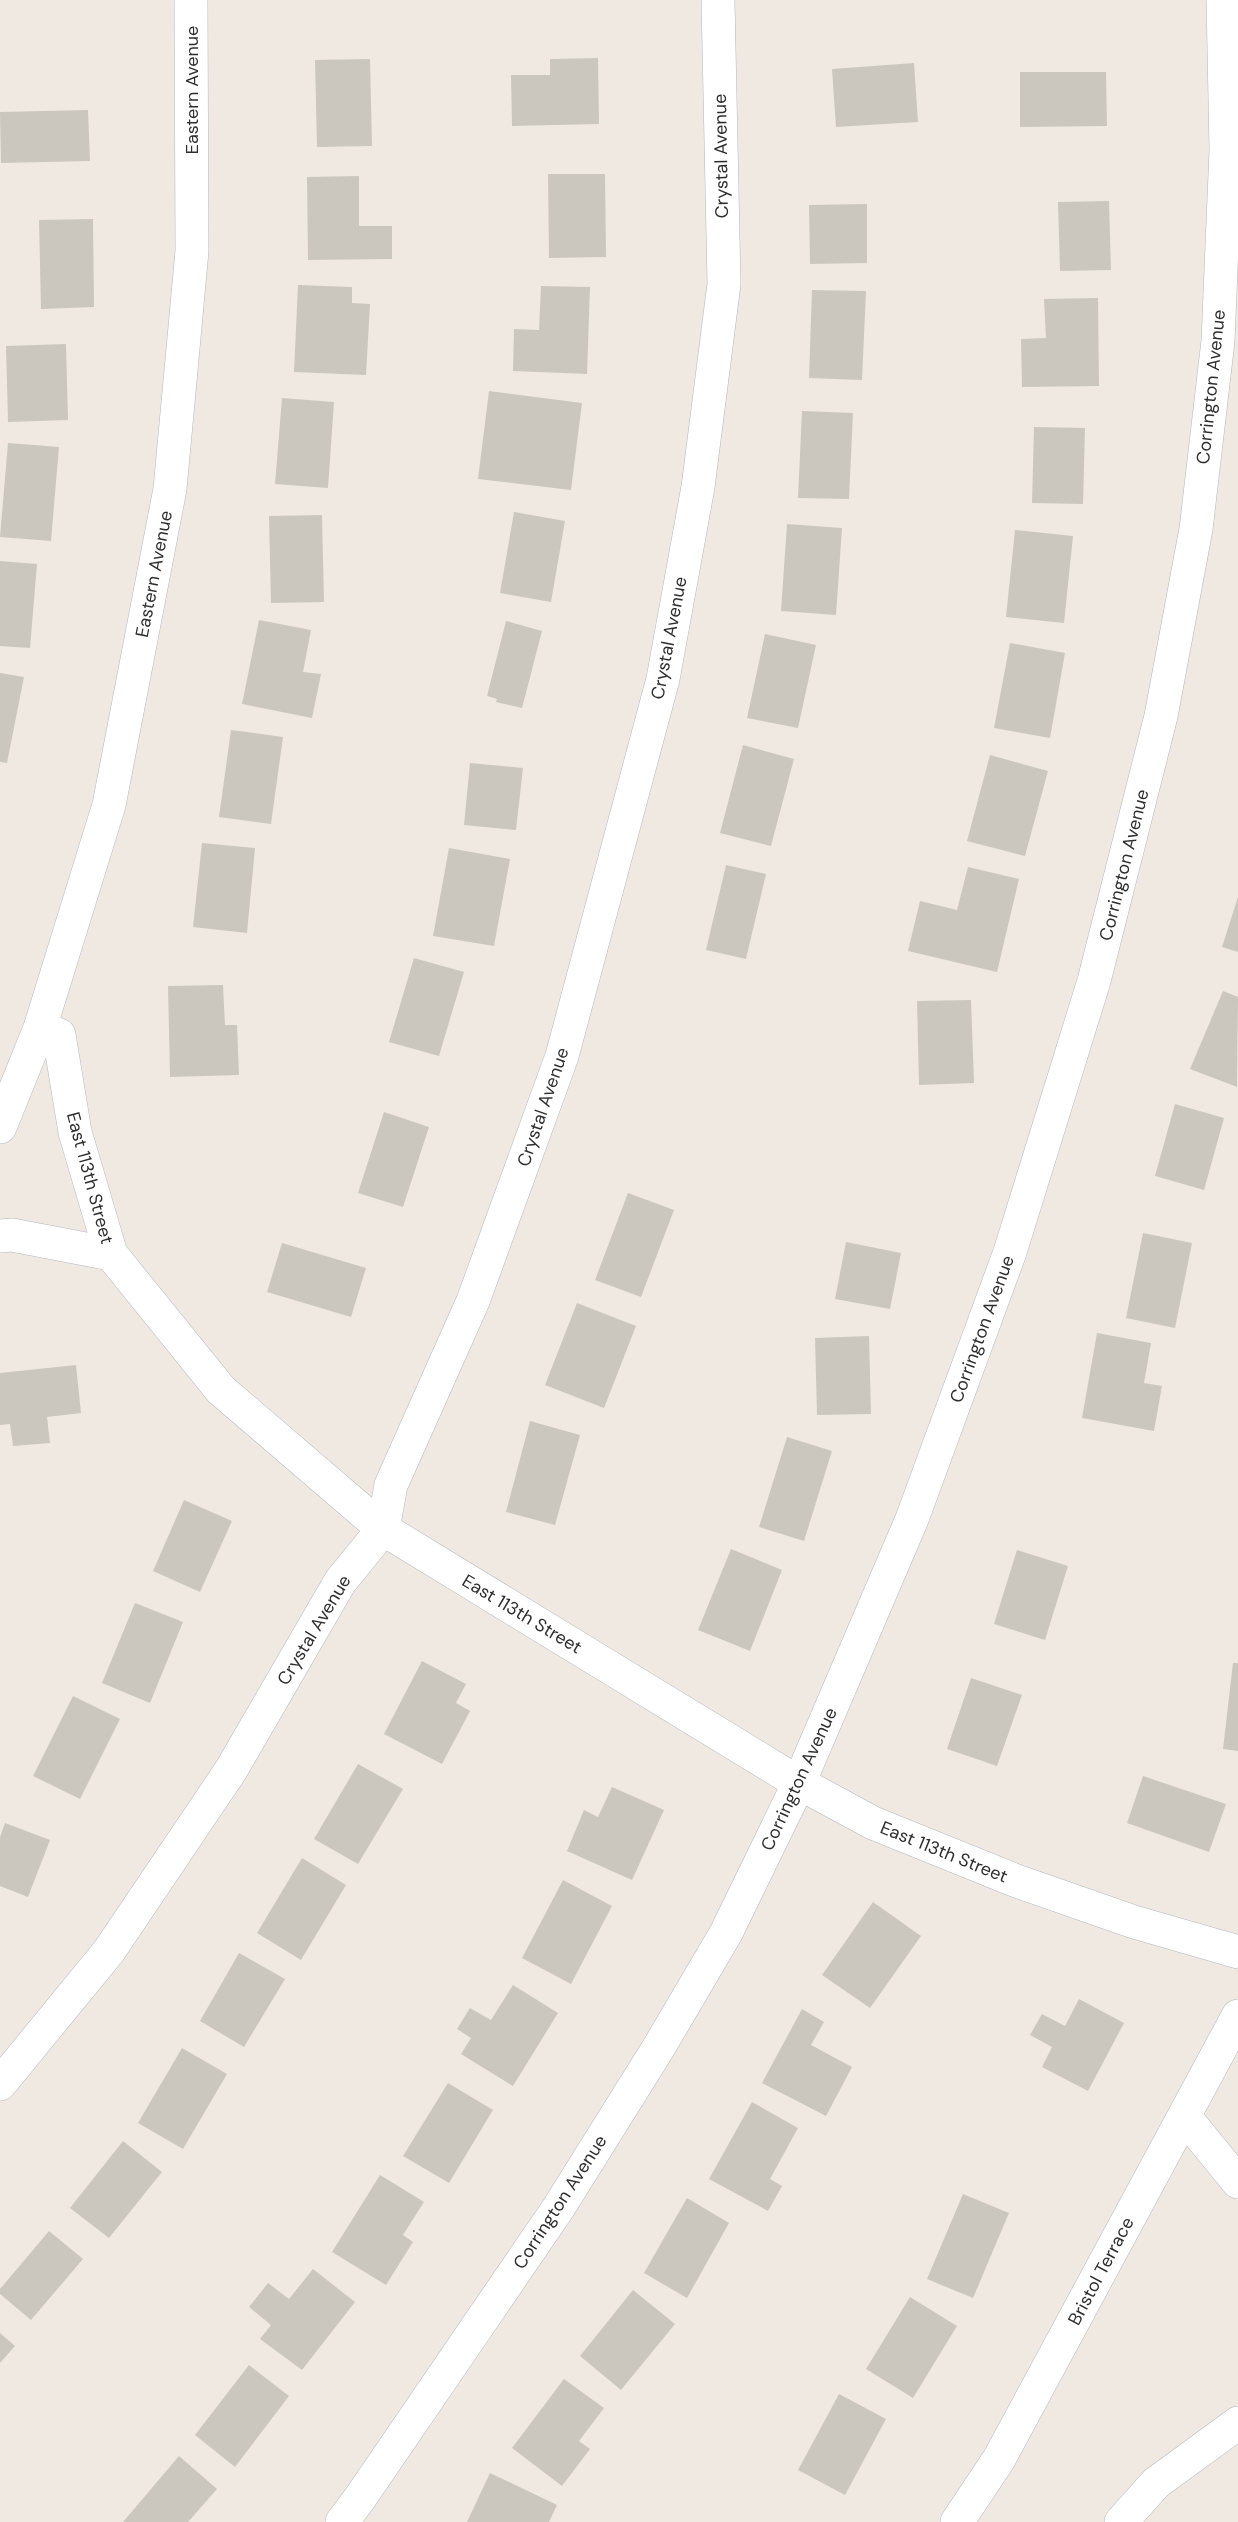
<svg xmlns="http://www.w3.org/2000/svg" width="1238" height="2522" font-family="'DM Sans',sans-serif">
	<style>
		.building { fill: #cbc7bf }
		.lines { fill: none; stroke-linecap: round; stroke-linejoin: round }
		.minor-casing { stroke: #b4b7c1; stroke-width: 34 }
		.minor { stroke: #fff; stroke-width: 33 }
		.labels { text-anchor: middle; stroke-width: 6; stroke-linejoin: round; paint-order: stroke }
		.street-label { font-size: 18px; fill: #2e2e2e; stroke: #fff }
	</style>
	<rect width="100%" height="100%" fill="#efe9e1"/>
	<path class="building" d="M598,58L599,124L512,126L511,75H550V59Z
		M370,59L372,146L317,147L315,60Z
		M914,63L918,122L836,127L832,69Z
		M1020,72H1106L1107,126L1020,127Z
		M88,110L90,161L1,163L0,112Z
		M548,174H605L606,257L549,258Z
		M359,176V226H392V259L308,260L307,177Z
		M1109,201L1111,270L1060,271L1058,202Z
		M867,204V263L810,264L809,205Z
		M93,219L94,307L41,309L39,220Z
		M298,285L352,287V303L370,304L366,375L294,372Z
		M541,286L590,287L587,374L513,371L514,329L539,330Z
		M812,290L866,291L862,380L809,378Z
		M1098,298L1099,386L1022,387L1021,339L1046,338L1044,299Z
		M66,344L68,420L8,422L6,346Z
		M489,391L582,403L571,490L478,479Z
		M282,398L334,402L328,488L275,484Z
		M802,411L853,413L849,499L798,498Z
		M1034,427L1085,428L1083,504L1032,503Z
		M8,443L59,447L51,541L0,537Z
		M514,512L565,521L551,602L500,593Z
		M322,515L324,602L271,603L269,516Z
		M787,524L842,528L836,615L781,611Z
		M1015,530L1073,536L1064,623L1006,617Z
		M0,561L37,564L30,648L0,646Z
		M259,620L311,630L303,672L321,674L312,718L242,704Z
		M506,621L542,631L522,708L496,702L497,699L487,696Z
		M765,634L816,645L798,728L747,718Z
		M1010,643L1065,653L1050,738L994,728Z
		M0,673L24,677L7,763L0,762Z
		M231,730L283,737L271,824L219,817Z
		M743,745L794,759L771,846L720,833Z
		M990,755L1048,771L1025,856L967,841Z
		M470,763L523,768L516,830L464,825Z
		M202,843L255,848L247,933L193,927Z
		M449,848L510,859L494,946L433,936Z
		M726,865L766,874L746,959L706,950Z
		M968,867L1019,879L997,972L908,951L920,901L957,910Z
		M1238,897V952L1222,947Z
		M414,958L464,972L439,1056L389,1042Z
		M223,985L225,1025H237L239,1075L170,1077L168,986Z
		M1223,991L1238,997L1237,1087L1190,1069Z
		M971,1000L974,1083L919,1085L917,1001Z
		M1175,1104L1224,1118L1204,1190L1155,1176Z
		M384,1112L429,1127L403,1207L358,1193Z
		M628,1193L674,1210L641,1297L595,1280Z
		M1143,1233L1192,1243L1175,1328L1126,1318Z
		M846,1242L901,1253L890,1309L835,1299Z
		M282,1243L366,1268L351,1317L267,1292Z
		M577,1303L636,1326L604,1408L545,1385Z
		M1097,1333L1151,1343L1144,1383L1162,1386L1154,1431L1082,1418Z
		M869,1336L871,1414L817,1415L815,1338Z
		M76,1365L81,1413L47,1417L50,1443L13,1446L10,1424L0,1425V1373Z
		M530,1421L580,1435L555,1525L506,1512Z
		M787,1437L832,1451L804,1541L759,1527Z
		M184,1500L232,1521L200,1592L153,1571Z
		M731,1549L782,1570L750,1651L698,1630Z
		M1017,1550L1068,1566L1045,1640L994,1624Z
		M135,1603L183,1622L150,1703L102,1683Z
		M422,1661L466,1684L456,1703L470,1711L442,1764L384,1734Z
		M1233,1663H1238V1751L1223,1749Z
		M971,1678L1022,1695L997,1766L947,1749Z
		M73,1696L120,1719L80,1799L33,1776Z
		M358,1764L403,1789L358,1864L314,1839Z
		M1143,1776L1226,1804L1209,1852L1127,1823Z
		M612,1787L664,1810L632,1880L567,1851L584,1810L598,1817Z
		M5,1823L50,1840L28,1897L0,1886V1837Z
		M302,1858L346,1885L301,1960L257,1933Z
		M563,1880L612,1906L571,1984L522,1958Z
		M873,1902L921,1936L870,2008L822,1975Z
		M239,1953L285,1979L244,2047L200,2021Z
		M513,1985L558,2013L513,2086L461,2054L471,2038L457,2029L470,2008L491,2020Z
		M1079,1999L1124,2023L1088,2091L1042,2067L1052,2047L1030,2035L1042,2014L1065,2026Z
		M802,2009L824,2022L811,2045L852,2067L826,2116L762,2083Z
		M182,2048L227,2074L183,2149L138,2123Z
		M448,2083L493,2110L449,2183L403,2156Z
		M752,2102L798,2128L770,2179L782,2186L768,2211L709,2179Z
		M123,2141L162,2172L109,2238L70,2208Z
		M380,2175L424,2202L403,2235L413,2242L386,2285L332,2252Z
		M963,2194L1009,2213L973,2298L927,2279Z
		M687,2198L729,2223L687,2298L644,2273Z
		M49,2231L83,2259L31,2320L0,2294V2289Z
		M313,2269L355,2302L302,2370L260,2339L271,2325L249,2307L268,2283L289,2299Z
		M633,2290L675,2324L621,2390L580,2356Z
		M910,2297L957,2326L913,2398L866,2369Z
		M0,2333L15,2346L0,2363Z
		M249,2365L289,2396L235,2467L195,2435Z
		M564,2379L604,2408L579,2441L590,2449L562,2486L512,2448Z
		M839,2394L886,2419L845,2495L798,2470Z
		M179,2456L217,2489L188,2522H123Z
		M490,2473L557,2505L549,2522H467Z"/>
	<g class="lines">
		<g class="minor-casing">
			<path id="minor" d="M40,1028L59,1035L75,1132L111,1254L221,1390L383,1529L799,1783L873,1823L1014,1880L1134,1922L1238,1952
				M0,1127L40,1028L109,805L170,489L192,251L191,0
				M0,1236L12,1235L111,1254
				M0,2084L109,1951L231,1770L340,1582L383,1529L391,1485L473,1301L562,1056L663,679L698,487L724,284L718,0
				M1184,2116L1238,2182
				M342,2522L360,2498L559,2207L659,2047L726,1933L799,1783L912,1519L1010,1252L1094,981L1161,716L1196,529L1218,341L1226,150L1223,0
				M957,2522L999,2459L1238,2016
				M1121,2522L1156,2483L1238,2423"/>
		</g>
		<use href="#minor" class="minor"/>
	</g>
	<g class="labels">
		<g class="street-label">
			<text transform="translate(192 90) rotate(-90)" y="6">Eastern Avenue</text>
			<text transform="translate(721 156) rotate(-91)" y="6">Crystal Avenue</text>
			<text transform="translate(1211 387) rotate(-84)" y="6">Corrington Avenue</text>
			<text transform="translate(154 574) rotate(-79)" y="6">Eastern Avenue</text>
			<text transform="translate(669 638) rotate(-79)" y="6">Crystal Avenue</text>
			<text transform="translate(1124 865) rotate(-76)" y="6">Corrington Avenue</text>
			<text transform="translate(543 1107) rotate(-71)" y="6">Crystal Avenue</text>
			<text transform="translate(90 1178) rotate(75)" y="6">East 113th Street</text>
			<text transform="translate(982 1329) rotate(-70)" y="6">Corrington Avenue</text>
			<text transform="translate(522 1614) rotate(31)" y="6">East 113th Street</text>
			<text transform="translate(314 1630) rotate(-59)" y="6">Crystal Avenue</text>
			<text transform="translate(799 1779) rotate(-65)" y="6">Corrington Avenue</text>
			<text transform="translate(944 1852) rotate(22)" y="6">East 113th Street</text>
			<text transform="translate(560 2202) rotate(-57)" y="6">Corrington Avenue</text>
			<text transform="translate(1101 2271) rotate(-62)" y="6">Bristol Terrace</text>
		</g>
	</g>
</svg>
